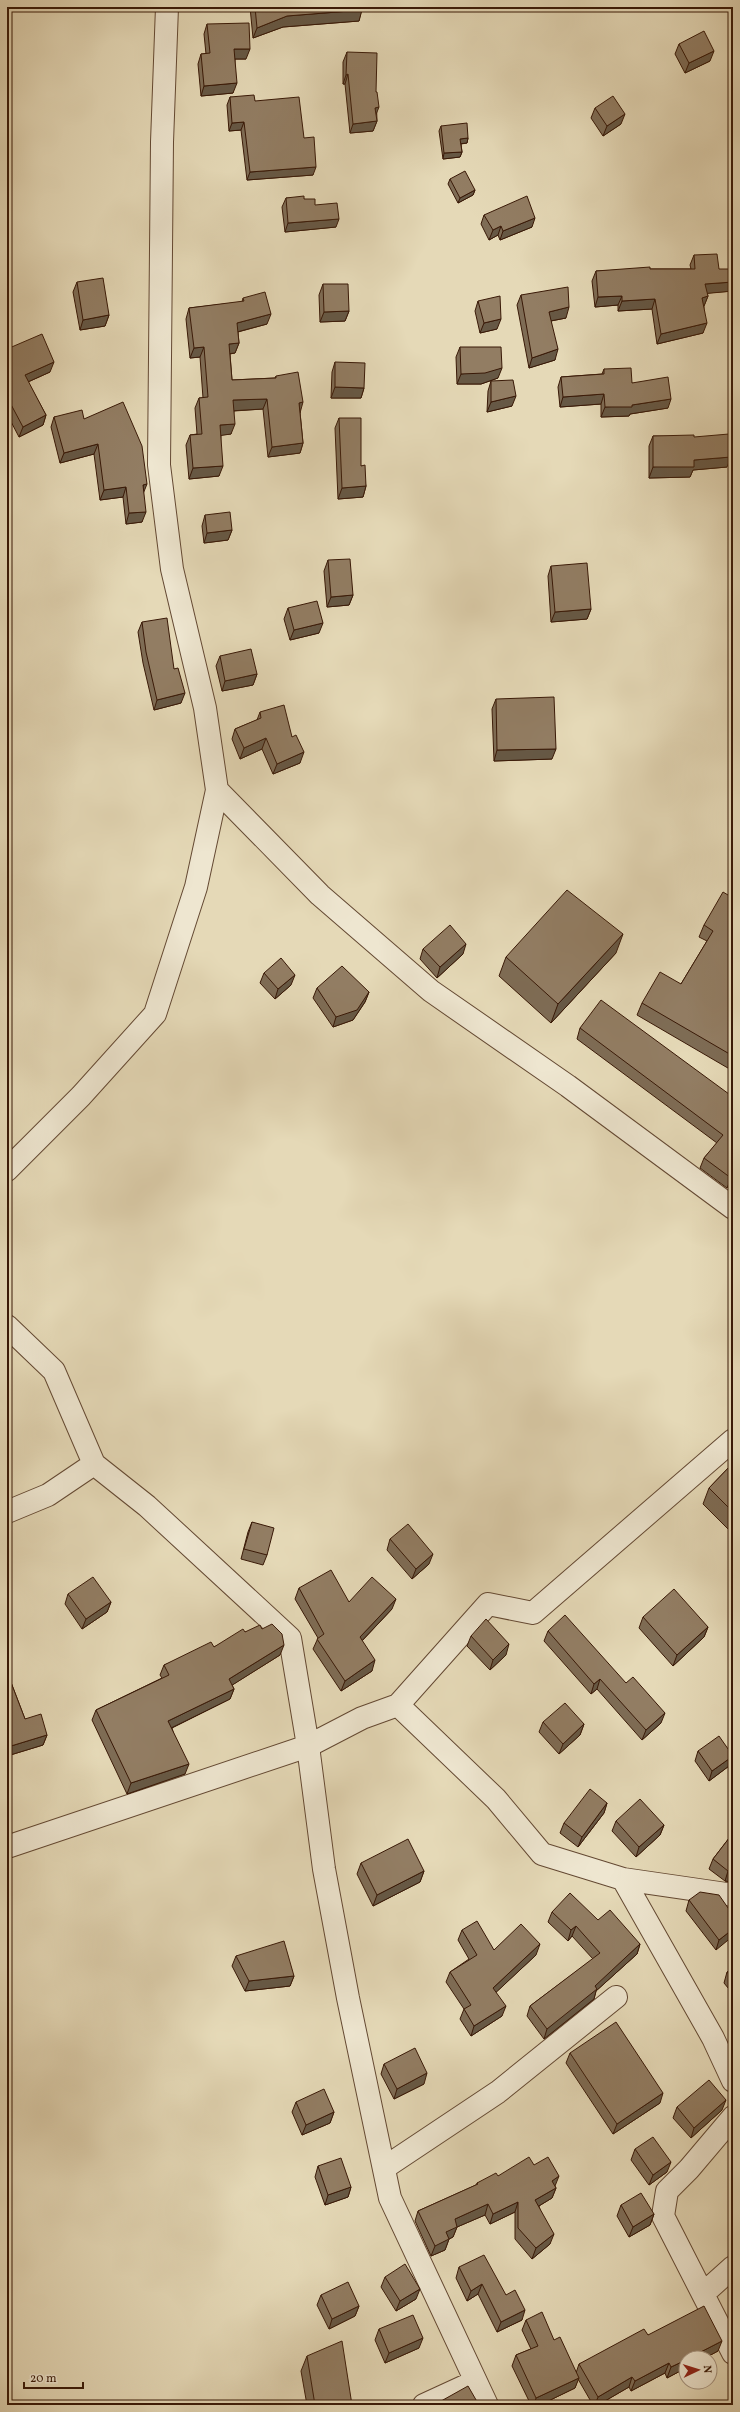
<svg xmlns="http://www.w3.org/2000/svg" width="740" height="2412" font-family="Vollkorn,serif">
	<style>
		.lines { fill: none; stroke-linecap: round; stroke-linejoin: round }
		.minor-casing { stroke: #644933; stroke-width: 24 }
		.minor { stroke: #eee6d0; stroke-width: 22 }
		.wall { fill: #7e6c55; stroke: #391907 }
		.shaded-wall { fill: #665845; stroke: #391907 }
		.building { fill: #927d63; stroke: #391907 }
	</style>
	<rect width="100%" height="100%" fill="#e5d9b7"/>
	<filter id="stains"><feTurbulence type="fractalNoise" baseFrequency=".005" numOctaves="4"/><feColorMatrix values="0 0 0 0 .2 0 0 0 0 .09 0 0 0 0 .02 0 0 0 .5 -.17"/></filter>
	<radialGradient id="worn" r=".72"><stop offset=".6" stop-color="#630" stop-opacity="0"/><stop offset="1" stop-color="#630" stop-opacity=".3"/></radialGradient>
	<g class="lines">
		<g class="minor-casing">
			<path id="minor" d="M217,790L320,895L431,991L568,1086L733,1208
				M7,1170L81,1096L155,1014L196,887L217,790L205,708L172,569L159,465L162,142L167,7
				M7,1326L54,1371L94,1464L147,1506L290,1638L308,1746L324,1869L348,1998L390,2198L487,2405
				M7,1512L48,1495L94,1464
				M398,1705L488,1604L533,1613L733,1440
				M7,1847L308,1746L362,1718L398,1705L496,1799L542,1854L623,1879L713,2038L733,2081
				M623,1879L733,1895
				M733,2117L689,2169L667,2191L663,2216L733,2353
				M384,2168L498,2092L616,1997
				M704,2293L733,2267
				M424,2405L474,2382"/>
		</g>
		<use href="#minor" class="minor"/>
	</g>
	<path class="wall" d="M250,7H362L359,21L283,27L253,38Z
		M207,24L246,59H235L233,93L201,96L198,64L201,54H206L204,34Z
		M679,44L710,61L685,73L675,54Z
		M347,52L376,92L377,121L373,131L350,133L345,84H343V62Z
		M230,97L255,101L304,138L313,175L247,180L241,130L229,131L227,105Z
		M595,108L621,124L603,136L591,118Z
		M441,126L468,138L467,143L461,144L462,152L460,157L443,159L439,131Z
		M450,179L475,190L473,195L458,203L448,184Z
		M286,198L304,199L315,205L336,227L285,232L282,207Z
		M484,215L532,227L500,240L498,235L489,240L481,224Z
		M694,255L719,269L733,291L707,293L708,296L704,306L703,333L657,344L652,309L618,311V305L595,307L592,281L596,271L650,269H691L690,265Z
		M77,282L109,315L105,326L80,330L73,292Z
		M323,284L349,311L345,321L320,322L319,295Z
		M521,295L566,318L551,321L555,360L529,368L517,305Z
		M243,298L267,324L238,332L239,343L235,353L230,354L232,380L275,378L276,376L300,412L303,443L300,453L268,457L263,409L234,411L231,434L221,435L219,476L189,479L186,445L190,435L197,434L195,408L199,398H203L200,357L190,358L186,319L189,308L242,302Z
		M478,301L497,329L480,333L475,311Z
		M460,347L498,378L481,384H457L456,357Z
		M7,349L50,372L28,382L46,415L43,425L19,437L7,414Z
		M335,362L364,388L361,398H331L332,372Z
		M604,369L632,383L668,408L630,414L629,416L601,417V404L560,407L558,387L561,377L602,374Z
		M491,381L512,406L487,412L488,391Z
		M54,417L84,419L143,493L142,522L126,524L123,497L100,500L94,454L60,463L51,427Z
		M339,418L361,466L366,486L363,497L338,499L335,428Z
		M653,436L694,437L727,467L693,470L690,477L649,478V446Z
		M205,515L232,530L228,540L204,543L202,526Z
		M328,560L353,595L349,605L327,607L324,571Z
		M551,566L591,609L587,619L551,622L548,576Z
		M288,608L319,633L290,640L284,619Z
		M142,622L174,669L181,703L154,710L143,663L138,632Z
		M220,656L257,674L253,685L222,691L216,666Z
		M496,699L552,759L494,761L492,709Z
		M260,712L292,737L300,763L273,774L262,749L240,759L232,739L235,729L257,720Z
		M733,898V1071L637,1015L642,1003L681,984L707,941L699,937L704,925Z
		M423,949L463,954L437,978L420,959Z
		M616,953L551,1023L499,976L506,957Z
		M264,973L291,985L275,999L260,983Z
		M317,988L369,992L365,1002L353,1020L333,1027L313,998Z
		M580,1028L733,1097V1181L727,1188L700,1168L704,1158L717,1143L577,1039Z
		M733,1463V1534L703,1504L709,1488Z
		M252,1522L267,1555L263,1565L241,1559L248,1532Z
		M390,1539L429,1564L412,1579L387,1550Z
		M299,1588L349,1602L392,1609L362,1641L372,1671L341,1691L313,1649L318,1638L295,1599Z
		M68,1594L111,1602L107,1612L82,1629L65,1604Z
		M643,1617L708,1627L704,1637L673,1666L639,1628Z
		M262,1629L280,1655L232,1685L234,1689L230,1699L172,1728L185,1774L127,1794L92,1720L96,1710L162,1678L160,1675L164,1665L214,1647L245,1632Z
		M548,1631L661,1723L642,1740L597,1689L591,1694L544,1641Z
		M471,1636L506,1655L490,1670L467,1646Z
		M7,1672L25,1719L47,1735L43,1745L7,1756Z
		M543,1722L584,1724L580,1735L559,1754L539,1732Z
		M698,1751L729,1766L709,1781L695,1761Z
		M607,1803L604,1813L578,1847L560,1833L564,1823Z
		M616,1821L664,1825L660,1835L636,1857L612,1831Z
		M733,1833V1882L725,1881L709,1869L713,1859Z
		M361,1863L424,1871L420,1882L373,1906L357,1874Z
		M689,1900L733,1915L716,1950L686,1911Z
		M552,1912L598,1920L640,1944L637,1954L596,1991L594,1999L544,2039L527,2016L530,2006L593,1959L572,1936L568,1941L548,1922Z
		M462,1930L494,1950L536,1955L496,1992L502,2016L471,2036L460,2019L464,2009L446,1982L450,1972L469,1959L458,1940Z
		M236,1956L294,1976L290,1986L245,1991L232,1966Z
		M733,1967V1994L724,1983L727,1972Z
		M570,2053L660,2103L613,2134L566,2063Z
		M384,2064L424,2084L394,2099L381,2074Z
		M296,2102L334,2112L330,2123L302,2135L292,2112Z
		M677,2107L722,2110L691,2138L673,2118Z
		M635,2149L667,2172L649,2185L631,2160Z
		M534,2165L555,2186L556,2188L552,2198L539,2206L550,2244L532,2259L515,2239V2212L490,2224L485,2215L457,2227L453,2237L449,2239L445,2250L431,2256L415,2221L418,2211L476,2185L477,2183Z
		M318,2166L351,2187L348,2197L325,2205L315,2177Z
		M621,2205L654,2214L650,2225L629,2237L617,2216Z
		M459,2267L506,2295L522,2320L497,2332L478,2294L467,2301L456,2278Z
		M385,2277L416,2299L396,2311L381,2287Z
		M321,2295L359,2306L355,2316L329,2329L317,2305Z
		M526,2320L554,2340L576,2373L579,2364L648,2335L718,2351L667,2378L665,2373L631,2391L629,2387L598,2405H593L578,2379L575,2388L540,2405H531L512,2366L516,2355L531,2349L522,2330Z
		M379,2329L419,2348L385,2363L375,2340Z
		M307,2356L352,2405H307L301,2371Z"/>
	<path class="shaded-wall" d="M362,10L359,21L283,27L253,38L257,28L287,16Z
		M234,49H250L246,59H230Z
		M714,51L710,61L685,73L689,63Z
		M348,74L345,84H343L346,75Z
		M237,83L233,93L201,96L204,86Z
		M379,107L375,117V108Z
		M625,114L621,124L603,136L607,126Z
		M377,121L373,131L350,133L353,124Z
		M244,122L241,130L229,131L232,123Z
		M468,138L467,143L458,144L460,139Z
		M462,152L460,157L443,159L444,153Z
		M316,167L313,175L247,180L250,172Z
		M475,190L473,195L458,203L460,198Z
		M535,218L532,227L500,240L503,231Z
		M339,219L336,227L285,232L288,223Z
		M501,226L498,235L489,240L493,230Z
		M733,282V291L701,294L705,284Z
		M622,296L618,305L595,307L598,297Z
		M708,296L704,306L699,308L702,298Z
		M655,299L652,309L618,311L622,301Z
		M569,307L566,318L545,322L549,312Z
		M349,311L345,321L320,322L324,312Z
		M271,314L267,324L233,333L237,323Z
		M109,315L105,326L80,330L83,320Z
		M501,319L497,329L480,333L484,323Z
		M707,323L703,333L657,344L661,334Z
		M239,343L235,353L226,354L229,344Z
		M204,347L200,357L190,358L194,348Z
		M558,349L555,360L529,368L532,358Z
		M54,362L50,372L21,385L25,375Z
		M502,368L498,378L481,384H457L461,374Z
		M335,387L364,388L361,398H331Z
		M604,394L601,404L560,407L563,397Z
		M516,396L512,406L487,412L491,402Z
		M267,399L263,409L229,411L233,400Z
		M671,399L668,408L630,414L629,416L601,417L605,407L632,405Z
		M303,402L300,413L299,403Z
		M46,415L43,425L19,437L23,427Z
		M235,424L231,434L217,436L220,425Z
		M303,443L300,453L268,457L272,447Z
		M98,444L94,454L60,463L64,453Z
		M731,457L727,467L693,470L690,477L649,478L653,467L694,460Z
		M223,466L219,476L189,479L193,468Z
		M147,484L143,494V485Z
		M366,486L363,497L338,499L342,488Z
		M126,487L123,497L100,500L104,490Z
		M146,512L142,522L126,524L129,513Z
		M232,530L228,540L204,543L207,533Z
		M353,595L349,605L327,607L331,597Z
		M591,609L587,619L551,622L555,612Z
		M323,623L319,633L290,640L294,630Z
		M257,674L253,685L222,691L225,681Z
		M185,693L181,703L154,710L157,700Z
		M266,738L262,749L240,759L244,748Z
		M556,749L552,759L494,761L497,750Z
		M304,752L300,763L273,774L277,764Z
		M623,934L616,953L551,1023L558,1004Z
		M466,944L463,954L437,978L440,967Z
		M295,975L291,985L275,999L278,989Z
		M369,992L365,1002L353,1020L333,1027L336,1017Z
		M733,1175V1181L727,1188L731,1178Z
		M433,1554L429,1564L412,1579L416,1569Z
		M396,1599L392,1609L356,1647L360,1637Z
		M111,1602L107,1612L82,1629L86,1619Z
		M708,1627L704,1637L673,1666L677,1655Z
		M509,1644L506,1655L490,1670L493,1660Z
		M284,1645L280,1655L226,1689L229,1679Z
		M375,1660L372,1671L341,1691L345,1681Z
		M600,1679L597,1689L591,1694L594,1684Z
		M234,1689L230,1699L165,1731L168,1721Z
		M665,1713L661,1723L642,1740L646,1730Z
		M584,1724L580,1735L559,1754L563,1744Z
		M47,1735L43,1745L7,1756L11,1746Z
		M733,1756L729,1766L709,1781L712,1771Z
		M189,1764L185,1774L127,1794L131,1783Z
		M607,1803L604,1813L578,1847L582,1837Z
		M664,1825L660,1835L636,1857L639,1847Z
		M424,1871L420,1882L373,1906L377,1895Z
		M728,1871L733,1872V1882L725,1881Z
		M576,1926L572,1936L568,1941L571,1930Z
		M733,1929V1936L716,1950L719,1940Z
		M540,1944L536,1955L489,1999L493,1988Z
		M640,1944L637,1954L596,1991L594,1999L544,2039L547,2029Z
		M294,1976L290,1986L245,1991L249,1981Z
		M506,2006L502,2016L471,2036L474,2026Z
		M427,2073L424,2084L394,2099L397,2089Z
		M663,2093L660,2103L613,2134L617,2124Z
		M726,2100L722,2110L691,2138L694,2128Z
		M334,2112L330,2123L302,2135L306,2125Z
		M671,2162L667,2172L649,2185L653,2175Z
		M559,2176L555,2186L548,2191L552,2181Z
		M351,2187L348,2197L325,2205L328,2195Z
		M556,2188L552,2198L532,2210L535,2200Z
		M518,2202L515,2212L490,2224L493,2214Z
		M488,2204L485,2215L457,2227L453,2237L449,2239L445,2250L431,2256L435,2246L446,2232L455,2219Z
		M654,2214L650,2225L629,2237L633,2227Z
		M554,2234L550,2244L532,2259L536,2248Z
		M482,2284L478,2294L467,2301L471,2291Z
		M420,2289L416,2299L396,2311L400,2301Z
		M359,2306L355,2316L329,2329L332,2319Z
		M525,2310L522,2320L497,2332L501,2322Z
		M423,2338L419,2348L385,2363L389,2353Z
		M722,2341L718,2351L705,2358H689Z
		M686,2360V2368L667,2378L671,2367Z
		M669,2363L665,2373L631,2391L635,2381Z
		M632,2377L629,2387L598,2405H595L598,2397Z
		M579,2378L575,2388L540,2405H534L536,2398Z"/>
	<path class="building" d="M255,7H362V10L287,16L257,28Z
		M249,23L250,49H234L237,83L204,86L201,54L210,53L207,24Z
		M704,31L714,51L689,63L679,44Z
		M347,52L377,53L376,92H377L379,107L375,108L377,121L353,124L348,74L346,75Z
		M254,95L255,101L299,97L304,138L314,137L316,167L250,172L244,122L232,123L230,97Z
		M613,96L625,114L607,126L595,108Z
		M467,123L468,138L460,139L462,152L444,153L441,126Z
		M465,171L475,190L460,198L450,179Z
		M304,196V199H315V205L337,203L339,219L288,223L286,198Z
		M527,196L535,218L503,231L501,226L493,230L484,215Z
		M717,254L719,269H733V282L705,284L708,296L702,298L707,323L661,334L655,299L622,301V296L598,297L596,271L650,267V269H695L694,255Z
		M103,278L109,315L83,320L77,282Z
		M323,284H348L349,311L324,312Z
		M568,287L569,307L549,312L558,349L532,358L521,295Z
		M265,292L271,314L237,323L239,343L229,344L232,380L276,378V376L298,372L303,402L299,403L303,443L272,447L267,399L233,400L235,424L220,425L223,466L193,468L190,435L202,434L199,398L208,397L204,347L194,348L189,308L244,301L243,298Z
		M500,296L501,319L484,323L478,301Z
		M42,334L54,362L25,375L46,415L23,427L7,397V349Z
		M460,347H501L502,368L485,373L461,374Z
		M335,362L365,363L364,388L335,387Z
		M631,368L632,383L668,377L671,399L632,405V407H605L604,394L563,397L561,377L604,374V369Z
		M513,380L516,396L491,402V381Z
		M123,402L142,446L147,484L143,485L146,512L129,513L126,487L104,490L98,444L64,453L54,417L82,410L84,419Z
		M339,418H361V466L365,465L366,486L342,488Z
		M729,434L731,457L694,460V467H653V436L694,435V437Z
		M230,512L232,530L207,533L205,515Z
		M350,559L353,595L331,597L328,560Z
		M587,563L591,609L555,612L551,566Z
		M317,601L323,623L294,630L288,608Z
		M167,618L174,669L178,668L185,693L157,700L146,652L142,622Z
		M251,649L257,674L225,681L220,656Z
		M554,697L556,749L497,750L496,699Z
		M284,705L292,737L296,735L304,752L277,764L266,738L244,748L235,729L261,718L260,712Z
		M567,890L623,934L558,1004L506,957Z
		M723,892L733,898V1056L642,1003L660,972L681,984L713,931L704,925Z
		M450,925L466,944L440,967L423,949Z
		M281,958L295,975L278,989L264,973Z
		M342,966L369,992L357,1010L336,1017L317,988Z
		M601,1000L733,1097V1175L731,1178L704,1158L723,1135L580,1028Z
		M733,1463V1512L709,1488Z
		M252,1522L274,1528L267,1555L244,1549Z
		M408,1524L433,1554L416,1569L390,1539Z
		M331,1570L349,1602L372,1577L396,1599L360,1637L375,1660L345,1681L317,1639L324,1634L299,1588Z
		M93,1577L111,1602L86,1619L68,1594Z
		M674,1589L708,1627L677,1655L643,1617Z
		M565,1615L626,1683L633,1677L665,1713L646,1730L600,1679L594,1684L548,1631Z
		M486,1619L509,1644L493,1660L471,1636Z
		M272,1624L282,1634L284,1645L229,1679L234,1689L168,1721L189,1764L131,1783L96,1710L169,1675L164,1665L211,1642L214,1647L243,1629L245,1632L260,1625L262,1629Z
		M7,1672L25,1719L41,1714L47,1735L11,1746L7,1733Z
		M565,1703L584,1724L563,1744L543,1722Z
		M719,1736L733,1756L712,1771L698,1751Z
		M590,1789L607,1803L582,1837L564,1823Z
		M640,1799L664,1825L639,1847L616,1821Z
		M733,1833V1872L728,1871L713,1859Z
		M408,1839L424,1871L377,1895L361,1863Z
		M700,1892L719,1895L733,1915V1929L719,1940L689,1900Z
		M570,1893L598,1920L610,1910L640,1944L595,1986L597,1989L547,2029L530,2006L600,1953L576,1926L571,1930L552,1912Z
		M477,1921L494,1950L521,1924L540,1944L493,1988L506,2006L474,2026L464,2009L471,2005L450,1972L477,1955L462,1930Z
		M284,1941L294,1976L249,1981L236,1956Z
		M733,1967V1979L727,1972Z
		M616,2022L663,2093L617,2124L570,2053Z
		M415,2048L427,2073L397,2089L384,2064Z
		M709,2080L726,2100L694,2128L677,2107Z
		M324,2089L334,2112L306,2125L296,2102Z
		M653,2137L671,2162L653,2175L635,2149Z
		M529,2157L534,2165L548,2157L559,2176L552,2181L556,2188L535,2200L554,2234L536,2248L518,2228V2202L493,2214L488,2204L455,2219L457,2227L446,2232L449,2239L435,2246L418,2211L478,2184L477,2183L496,2173L498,2176Z
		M341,2158L351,2187L328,2195L318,2166Z
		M641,2193L654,2214L633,2227L621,2205Z
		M484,2255L506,2295L515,2290L525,2310L501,2322L482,2284L471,2291L459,2267Z
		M405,2264L420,2289L400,2301L385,2277Z
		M348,2282L359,2306L332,2319L321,2295Z
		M704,2306L722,2341L689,2358H686V2360L671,2367L669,2363L635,2381L632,2377L598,2397L579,2364L644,2329L648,2335Z
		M542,2312L554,2340L560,2337L579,2378L536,2398L516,2355L538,2346L526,2320Z
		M413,2315L423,2338L389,2353L379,2329Z
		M342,2341L352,2405H315L307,2356Z
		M468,2386L479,2405H434Z"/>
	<rect width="740" height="2412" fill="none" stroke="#e5d9b7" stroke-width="24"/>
	<rect x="8" y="8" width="724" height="2396" fill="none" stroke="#391907" stroke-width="2"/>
	<rect x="12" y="12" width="716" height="2388" fill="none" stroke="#391907"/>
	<g transform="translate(698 2370) rotate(86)"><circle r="19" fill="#eee6d0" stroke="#a69480"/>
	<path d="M0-3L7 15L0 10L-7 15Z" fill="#8f2418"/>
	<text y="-6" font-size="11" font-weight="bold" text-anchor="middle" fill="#391907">N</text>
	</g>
	<path d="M24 2382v6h59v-6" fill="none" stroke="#391907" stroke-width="2"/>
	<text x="30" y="2382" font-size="12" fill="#391907" stroke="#eee6d0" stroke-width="3" paint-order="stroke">20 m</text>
	<rect width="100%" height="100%" filter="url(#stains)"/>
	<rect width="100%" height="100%" fill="url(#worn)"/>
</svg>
